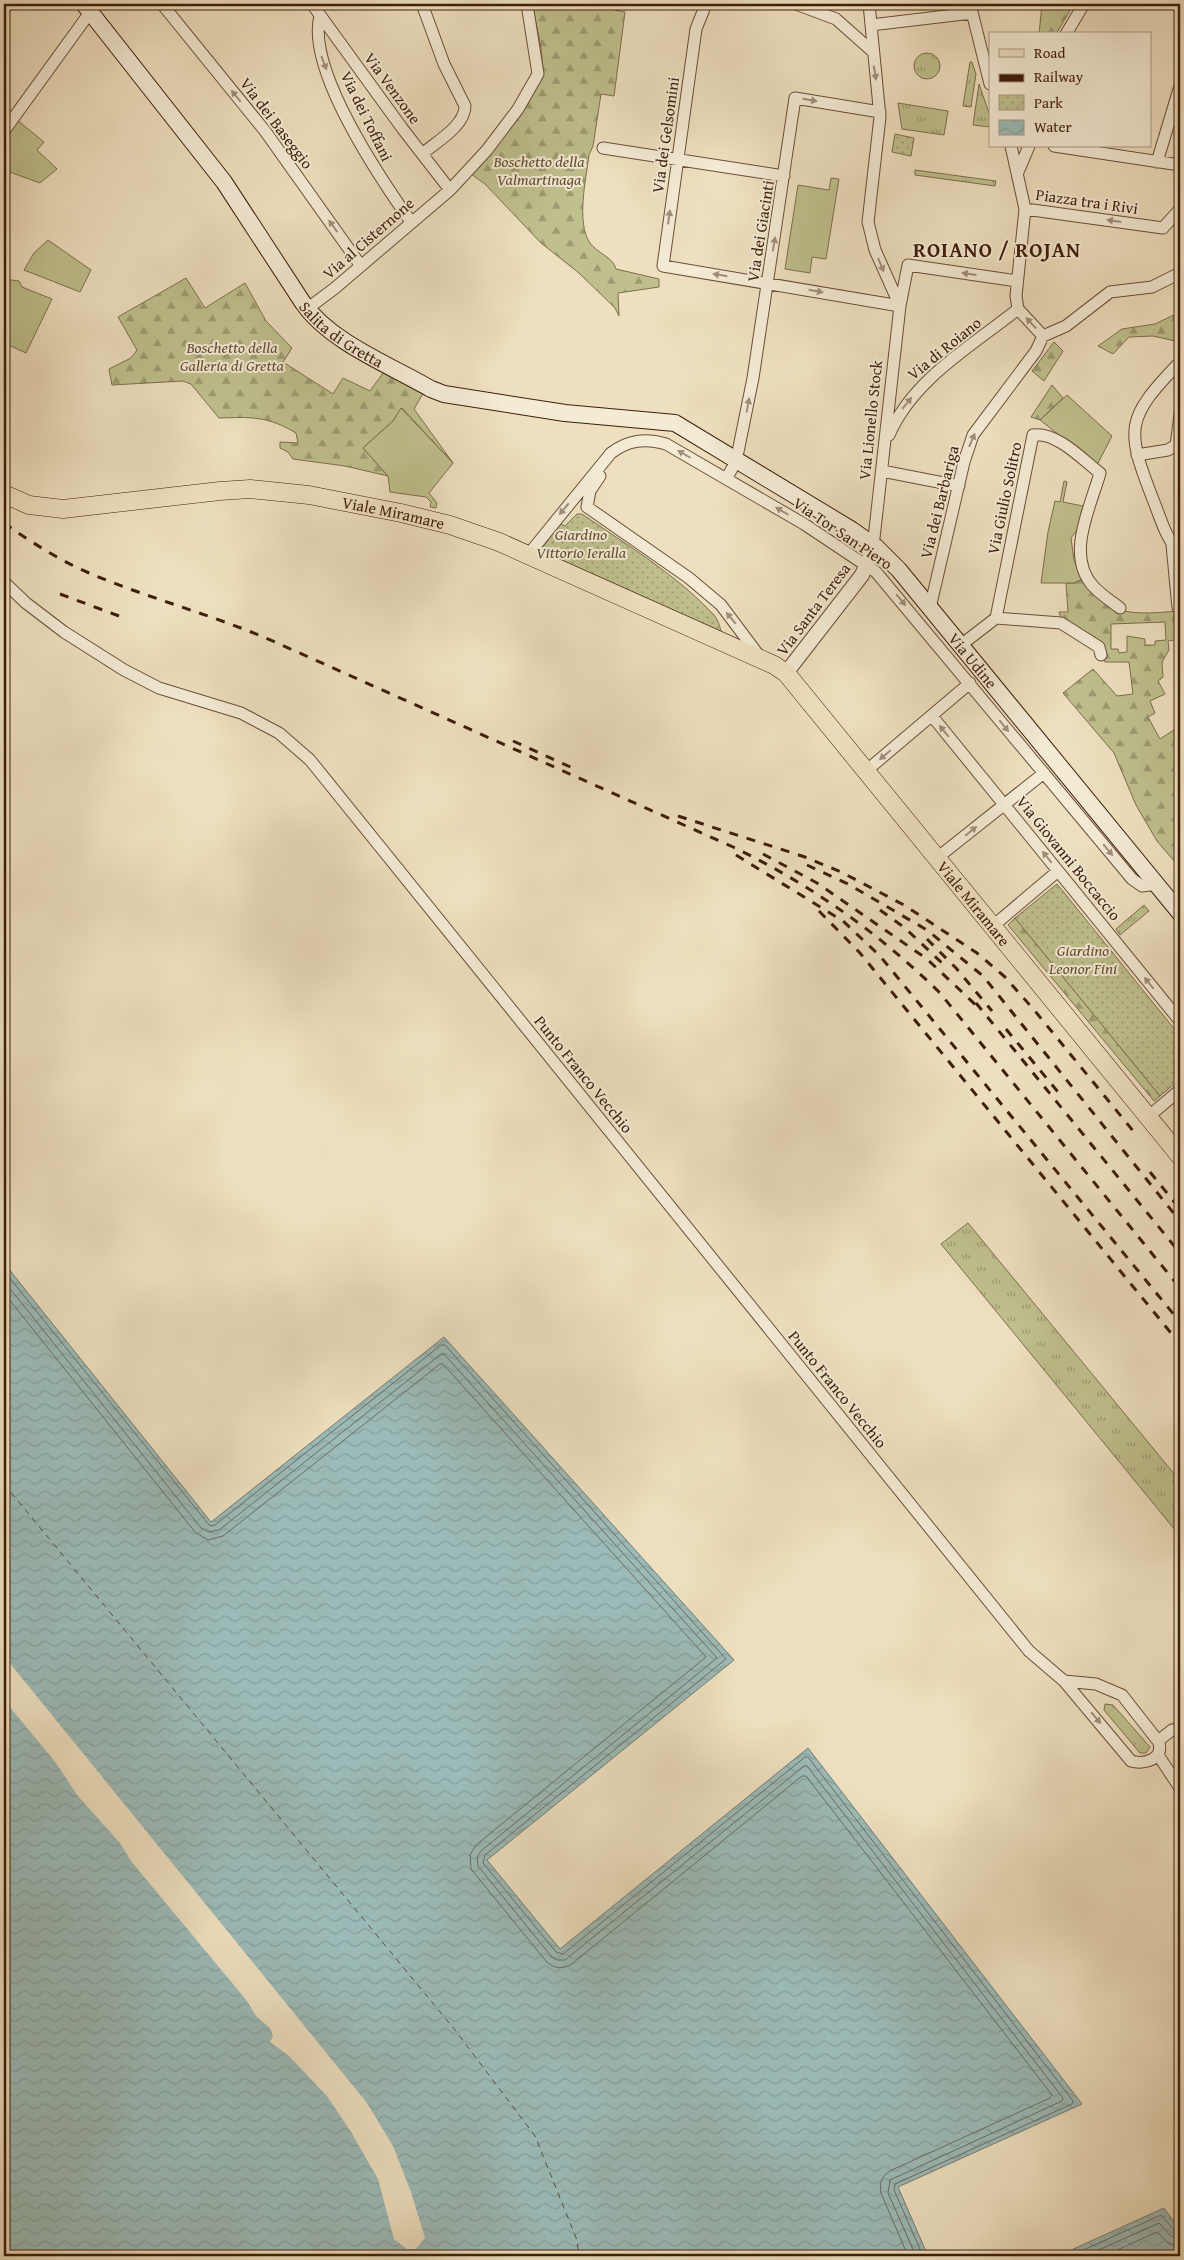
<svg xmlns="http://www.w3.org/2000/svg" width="1184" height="2260" font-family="'Gentium Book Plus',serif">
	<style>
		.grass { fill: url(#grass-tufts); stroke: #7e6e4c }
		.forest { fill: url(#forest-firs); stroke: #7e6e4c; fill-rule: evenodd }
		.park { fill: url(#park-dots); stroke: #7e6e4c }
		.garden { fill: #bfc08e; stroke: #7e6e4c }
		.water { fill: url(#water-waves); stroke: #767c73 }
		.pier { fill: #eee0bf }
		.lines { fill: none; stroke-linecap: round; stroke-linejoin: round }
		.shore { stroke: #6c6c62; stroke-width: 1 }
		.ferry { stroke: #5a4c3f; stroke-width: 1; stroke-dasharray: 6 5; stroke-linecap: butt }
		.minor-tunnel { stroke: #cbb99b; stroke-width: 11; stroke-dasharray: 11 5.5; stroke-linecap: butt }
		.minor-casing { stroke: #6a4e38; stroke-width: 13 }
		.tertiary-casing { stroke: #6a4e38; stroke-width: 16 }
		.secondary-casing { stroke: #3e1d0b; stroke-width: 18 }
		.primary-casing { stroke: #3e1d0b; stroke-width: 19 }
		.minor { stroke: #f4ebd5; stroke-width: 11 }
		.tertiary { stroke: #f4ebd5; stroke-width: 14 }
		.secondary { stroke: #f4ebd5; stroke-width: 16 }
		.primary { stroke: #eee0bf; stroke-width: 18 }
		.rail { stroke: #3e1d0b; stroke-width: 3; stroke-dasharray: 9 9; stroke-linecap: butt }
		.oneway { fill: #a28e7a }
		.labels { text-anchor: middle; stroke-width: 4; stroke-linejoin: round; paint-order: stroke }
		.street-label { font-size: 16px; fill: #3e1d0b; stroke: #f4ebd5 }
		.park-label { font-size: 16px; font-style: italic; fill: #654e32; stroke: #f4ebd5 }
		.district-label { font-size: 21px; font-weight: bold; letter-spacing: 1px; fill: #3e1d0b; stroke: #f4ebd5 }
	</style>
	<defs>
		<pattern id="grass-tufts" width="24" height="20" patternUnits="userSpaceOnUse" patternTransform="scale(1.25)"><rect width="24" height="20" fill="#bfc08e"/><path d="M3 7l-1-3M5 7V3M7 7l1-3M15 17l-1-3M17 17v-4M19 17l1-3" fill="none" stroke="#9d9b72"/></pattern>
		<pattern id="forest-firs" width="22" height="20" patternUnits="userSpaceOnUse" patternTransform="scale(1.25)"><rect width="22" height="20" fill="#bfc08e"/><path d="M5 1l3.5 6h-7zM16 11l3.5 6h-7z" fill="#9d9b72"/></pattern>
		<pattern id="park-dots" width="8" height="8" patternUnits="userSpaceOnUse" patternTransform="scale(1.25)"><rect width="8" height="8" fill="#bfc08e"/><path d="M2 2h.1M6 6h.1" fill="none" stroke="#9d9b72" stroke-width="1.8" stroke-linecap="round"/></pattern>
		<pattern id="water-waves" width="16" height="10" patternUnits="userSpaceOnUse" patternTransform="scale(1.25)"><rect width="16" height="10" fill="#9bbbb8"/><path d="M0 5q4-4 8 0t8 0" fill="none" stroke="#87a09d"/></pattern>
	</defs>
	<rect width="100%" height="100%" fill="#eee0bf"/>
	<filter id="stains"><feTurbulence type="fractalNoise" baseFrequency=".004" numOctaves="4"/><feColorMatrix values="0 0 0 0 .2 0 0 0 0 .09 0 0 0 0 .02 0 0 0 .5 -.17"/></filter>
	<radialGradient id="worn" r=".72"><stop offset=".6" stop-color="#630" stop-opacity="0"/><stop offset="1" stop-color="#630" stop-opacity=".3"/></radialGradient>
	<path class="grass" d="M914 66a13 13 0 1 1 26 0a13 13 0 1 1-26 0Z
		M970,62H972L976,74L971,107L963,106Z
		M979,84L990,116V127L973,125Z
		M898,103L948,111L944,135L902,129Z
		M915,170L996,181L995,186L915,175Z
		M1144,905L1149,911L1120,935L1116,929Z
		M968,1223L1180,1481V1536L941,1244Z
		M1105,1704L1113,1705L1150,1747L1146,1753H1140L1104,1710Z"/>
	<path class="forest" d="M532,4H614V10L625,12L614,96L601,94L593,146L589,155C586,179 576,223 590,243C597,253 613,257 616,269L659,279V287L618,293L619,316L615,308L579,273L541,243L485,184L471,174C487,155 541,95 542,73C544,51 536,26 532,4Z
		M1042,4H1074L1056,34H1039Z
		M186,278L205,308L245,283L266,321L292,348L283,362L333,394L343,378L370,391L386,369L424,392L414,409L453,463L402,408L393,421L363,448L388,476L345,466L293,459L288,452L280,448V442L298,443L296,433C268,416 251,417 219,418L191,384L183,381L112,385L109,369L131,358L137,350L118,317Z
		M1180,312V342L1153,336L1129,337L1113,354L1098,346L1122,329L1155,324Z
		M1054,342L1063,351L1044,381L1032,371Z
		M1052,385L1063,398L1040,420L1031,417Z
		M1082,579C1113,619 1134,614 1180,611V639L1168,641L1169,650L1162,662L1163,677L1158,681L1165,694L1150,701L1155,713L1148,717L1160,739L1180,726V868L1157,841L1136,805L1114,753L1063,693L1093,669L1117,696L1133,694L1129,662H1105L1101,645L1062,621L1059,612H1068L1066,583H1074ZM1165,622L1166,640L1155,641V645H1145V639L1127,636V652L1119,653L1118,649H1111V624Z
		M1015,918L1160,1096L1154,1101L1008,925Z"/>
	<path class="park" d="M895,134L914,138L911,156L892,152Z
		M577,514H582C627,545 677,575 714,615C718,620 720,626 721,632L540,551L560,524L565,526Z
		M1057,884L1180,1036V1079L1160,1096L1015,918Z"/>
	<path class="garden" d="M17,120L44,142L37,150L57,169L40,183L4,170V138Z
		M831,178L839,179L826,259L812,257L810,273L785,269L798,185L829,190Z
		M48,240L91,270L80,292L24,270L34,253Z
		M4,279L19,281L22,287L52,299L26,353L4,343Z
		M1067,395L1112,436L1097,465L1040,420Z
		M401,408L453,463L429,493L437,503L436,508L430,507L431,502L426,497L390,492L388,476L363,448L393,421Z
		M1064,481L1067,482L1063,502L1083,506L1078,529L1071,538L1074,560L1082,579L1074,583H1041L1048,532L1055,501L1060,502Z"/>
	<path class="water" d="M4,1263L211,1522L444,1337L734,1660L487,1860L560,1949L808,1748L1082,2104L898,2187L928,2256H4Z
		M1164,2208L1180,2230V2256H1058Z"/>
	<path class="pier" d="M4,1656L367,2103L393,2146L411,2192L425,2238L416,2249H407L394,2239L378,2179L351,2132L327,2096L289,2056L270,2042L273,2036L270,2028L256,2016L247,2001L131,1861L120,1843L77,1795L56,1763L4,1700Z"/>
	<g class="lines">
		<path class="shore" d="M4,1271L210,1526L215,1525L441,1345H445L726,1659L485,1855L483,1863L556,1952L563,1954L805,1757H808L1073,2101L1072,2104L895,2184L894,2190L923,2256
			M4,1281L201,1528L209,1532L219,1530L441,1354H444L717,1658L481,1851L477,1857L478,1866L551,1956L557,1960H565L804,1766H807L1063,2098L1062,2101L890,2180L888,2193L916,2256
			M4,1293L195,1532L208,1540L223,1536L440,1364H443L706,1657L476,1845L470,1855L471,1869L546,1961C554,1969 563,1970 573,1963L802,1776H806L1052,2095L1050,2098L892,2170C882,2175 879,2183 881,2193L908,2256
			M1070,2256L1161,2215L1175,2231L1180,2233
			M1085,2256L1159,2223L1171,2236L1180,2239
			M1104,2256L1157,2232L1168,2243L1180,2247"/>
		<path class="ferry" d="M4,1484L455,2030L535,2136L577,2240L579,2256"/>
		<path class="minor-tunnel" d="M1172,1730L1180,1724"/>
		<g class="minor-casing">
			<path id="minor" d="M162,4L265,131L361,266
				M312,4L402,128L450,190
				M422,4L444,64L465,106C465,126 436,142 422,154
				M796,4L836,19L872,51
				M869,4L880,117L868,222L875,250L900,306
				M970,4L990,84
				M704,9L696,29L663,266L900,306
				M320,16C306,69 380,178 411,222
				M871,25L972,13
				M1066,34L1084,4
				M4,131L91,11
				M1011,146L1025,209L1016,296L1018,309L1043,336
				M1054,146L1180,165
				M603,148L784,176
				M1157,162L1180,86
				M1018,172L1029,146
				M1025,209L1163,228L1180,209
				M307,309L335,288L450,190L487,150L518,109L538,74L527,4
				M1043,336L1066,326L1110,292L1152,287L1180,273
				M1180,362C1125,419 1125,428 1154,502C1161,519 1166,540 1180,552
				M889,435C913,379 972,346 1018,309
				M738,452L753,378L795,98L880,112
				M1137,455L1168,450L1176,445L1180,415
				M882,471L959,486
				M600,476L590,491L587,507L689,578L721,605L760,657
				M726,479L733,467
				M874,538L900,306L908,265L1017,281
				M1172,545L1178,608
				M528,555L611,453C628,440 645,438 666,444L804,524L876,572L1132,879L1142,886L1157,884
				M4,582L26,603L64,632L124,670L159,688L241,713L279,733L310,760L1029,1651L1064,1681L1131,1761C1144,1765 1166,1759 1158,1741L1122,1695L1096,1684L1064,1681
				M930,608L964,462L973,435L1036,351L1043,336
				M996,618L1061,623L1099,647L1101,655
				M961,645L996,618L1033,435C1056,431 1083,460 1100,473C1091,506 1065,555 1093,586C1100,594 1111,601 1120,608
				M932,716L1180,1021
				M866,771L970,683
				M937,858L1044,773
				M993,926L1058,871
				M1148,1117L1180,1090
				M1158,1741L1172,1730
				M1158,1755L1180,1788"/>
		</g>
		<g class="tertiary-casing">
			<path id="tertiary" d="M786,673L862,575L871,554"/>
		</g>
		<g class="secondary-casing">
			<g id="secondary">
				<path id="s1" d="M84,4L224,182L303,303C330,342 390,365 431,389L444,394L565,413L675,423L852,530L876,547L899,570L1180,913"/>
			</g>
		</g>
		<g class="primary-casing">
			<g id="primary">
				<path id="s2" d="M4,494L29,505L63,509L220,491L250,489L309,495L401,513L450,525L499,542L774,665L786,673L1180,1156"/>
			</g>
		</g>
		<use href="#minor" class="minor"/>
		<use href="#tertiary" class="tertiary"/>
		<use href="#secondary" class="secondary"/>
		<use href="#primary" class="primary"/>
		<path class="rail" d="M4,523C31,542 59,560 89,573C150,599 214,615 275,642L733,847C810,884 879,933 940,993L1180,1288
			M60,594L119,616
			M513,741L577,770
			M678,816L805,857L841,872L904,905L977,953L1005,977L1035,1011L1134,1132
			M763,854L817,883L927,959L980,1009
			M736,855L843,921L880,956L1180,1322
			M807,865L848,884L927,930L983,976L1180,1221
			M880,910L905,928L942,963
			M819,911L860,953L1180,1344
			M927,939L956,968L992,1011
			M976,1003L1180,1253
			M1006,1029L1058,1092
			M1150,1172L1180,1209"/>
	</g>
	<defs><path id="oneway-solid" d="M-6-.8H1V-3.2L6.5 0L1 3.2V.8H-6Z" transform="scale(1.25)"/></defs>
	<g class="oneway">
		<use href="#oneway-solid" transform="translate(324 63) rotate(69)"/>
		<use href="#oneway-solid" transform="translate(875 73) rotate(80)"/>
		<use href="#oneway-solid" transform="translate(236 96) rotate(-129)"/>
		<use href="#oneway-solid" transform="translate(810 100) rotate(9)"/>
		<use href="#oneway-solid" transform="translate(669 217) rotate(-82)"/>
		<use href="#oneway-solid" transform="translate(1114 221) rotate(-172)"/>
		<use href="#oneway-solid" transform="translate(333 226) rotate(-126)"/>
		<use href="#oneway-solid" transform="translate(774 244) rotate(-81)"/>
		<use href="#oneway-solid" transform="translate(881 265) rotate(67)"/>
		<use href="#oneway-solid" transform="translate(969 274) rotate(-172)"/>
		<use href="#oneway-solid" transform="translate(720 275) rotate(-171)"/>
		<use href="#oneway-solid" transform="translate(816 291) rotate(10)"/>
		<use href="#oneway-solid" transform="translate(1031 323) rotate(-133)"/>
		<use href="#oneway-solid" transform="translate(907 403) rotate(-51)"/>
		<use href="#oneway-solid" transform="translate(748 405) rotate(-80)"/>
		<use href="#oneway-solid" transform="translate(972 440) rotate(-67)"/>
		<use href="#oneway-solid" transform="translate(684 454) rotate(-150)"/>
		<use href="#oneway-solid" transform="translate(564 509) rotate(130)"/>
		<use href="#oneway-solid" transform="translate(782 511) rotate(-149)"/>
		<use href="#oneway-solid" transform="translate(901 600) rotate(50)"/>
		<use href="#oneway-solid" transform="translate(731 618) rotate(-130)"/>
		<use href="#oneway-solid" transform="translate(1004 726) rotate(51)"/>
		<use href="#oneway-solid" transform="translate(944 731) rotate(-129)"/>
		<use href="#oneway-solid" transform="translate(885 755) rotate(140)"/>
		<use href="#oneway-solid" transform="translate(971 831) rotate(-39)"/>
		<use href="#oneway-solid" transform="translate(1108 850) rotate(50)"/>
		<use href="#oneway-solid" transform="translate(1047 857) rotate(-129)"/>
		<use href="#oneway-solid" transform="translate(1149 983) rotate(-129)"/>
		<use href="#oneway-solid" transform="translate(1096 1718) rotate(50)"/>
	</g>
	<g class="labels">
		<g class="street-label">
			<text transform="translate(393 88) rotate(54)" y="6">Via Venzone</text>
			<text transform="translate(367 116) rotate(64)" y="6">Via dei Toffani</text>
			<text transform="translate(277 123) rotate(53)" y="6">Via dei Baseggio</text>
			<text transform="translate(665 135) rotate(-82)" y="6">Via dei Gelsomini</text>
			<text transform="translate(1087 201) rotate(8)" y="6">Piazza tra i Rivi</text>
			<text transform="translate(760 231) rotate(-81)" y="6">Via dei Giacinti</text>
			<text transform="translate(368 238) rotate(-41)" y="6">Via al Cisternone</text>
			<text dy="6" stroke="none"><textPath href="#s1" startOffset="421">Salita di Gretta</textPath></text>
			<text transform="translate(944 348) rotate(-39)" y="6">Via di Roiano</text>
			<text transform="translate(870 420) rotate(-84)" y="6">Via Lionello Stock</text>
			<text transform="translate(1004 498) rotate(-78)" y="6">Via Giulio Solitro</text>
			<text transform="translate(939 502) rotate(-76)" y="6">Via dei Barbariga</text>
			<text dy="6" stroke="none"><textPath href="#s2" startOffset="395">Viale Miramare</textPath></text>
			<text transform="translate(843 533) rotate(34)" y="6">Via Tor San Piero</text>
			<text transform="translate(813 609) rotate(-53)" y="6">Via Santa Teresa</text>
			<text dy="6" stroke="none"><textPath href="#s1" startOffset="1159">Via Udine</textPath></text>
			<text transform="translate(1069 858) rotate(51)" y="6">Via Giovanni Boccaccio</text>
			<text dy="6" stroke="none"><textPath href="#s2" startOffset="1118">Viale Miramare</textPath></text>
			<text transform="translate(584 1074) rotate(51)" y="6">Punto Franco Vecchio</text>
			<text transform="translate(838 1389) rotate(51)" y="6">Punto Franco Vecchio</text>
		</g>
		<g class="park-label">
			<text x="539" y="167">Boschetto della<tspan x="539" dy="18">Valmartinaga</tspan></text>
			<text x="232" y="353">Boschetto della<tspan x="232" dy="18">Galleria di Gretta</tspan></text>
			<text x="581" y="540">Giardino<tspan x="581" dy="18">Vittorio Ieralla</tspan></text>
			<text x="1083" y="956">Giardino<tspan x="1083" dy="18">Leonor Fini</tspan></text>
		</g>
		<g class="district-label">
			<text x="997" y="257">ROIANO / ROJAN</text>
		</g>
	</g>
	<rect width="1184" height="2260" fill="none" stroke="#eee0bf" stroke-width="20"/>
	<rect x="5" y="5" width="1174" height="2250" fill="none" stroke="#3e1d0b" stroke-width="2.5"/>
	<rect x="10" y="10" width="1164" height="2240" fill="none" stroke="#3e1d0b"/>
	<rect x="989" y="32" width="162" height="115" fill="#f4ebd5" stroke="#ab9984"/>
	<rect x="999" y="49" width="25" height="8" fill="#eee0bf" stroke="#ab9984"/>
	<text x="1034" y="58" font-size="15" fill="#3e1d0b">Road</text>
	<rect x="999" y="74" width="25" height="8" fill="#3e1d0b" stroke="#ab9984"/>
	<text x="1034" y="82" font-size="15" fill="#3e1d0b">Railway</text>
	<rect x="999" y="95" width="25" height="15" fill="url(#park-dots)" stroke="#ab9984"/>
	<text x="1034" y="108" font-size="15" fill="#3e1d0b">Park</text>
	<rect x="999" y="120" width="25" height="15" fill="url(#water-waves)" stroke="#ab9984"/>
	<text x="1034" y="132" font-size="15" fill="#3e1d0b">Water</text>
	<rect width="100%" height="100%" filter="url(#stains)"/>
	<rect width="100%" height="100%" fill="url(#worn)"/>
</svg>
